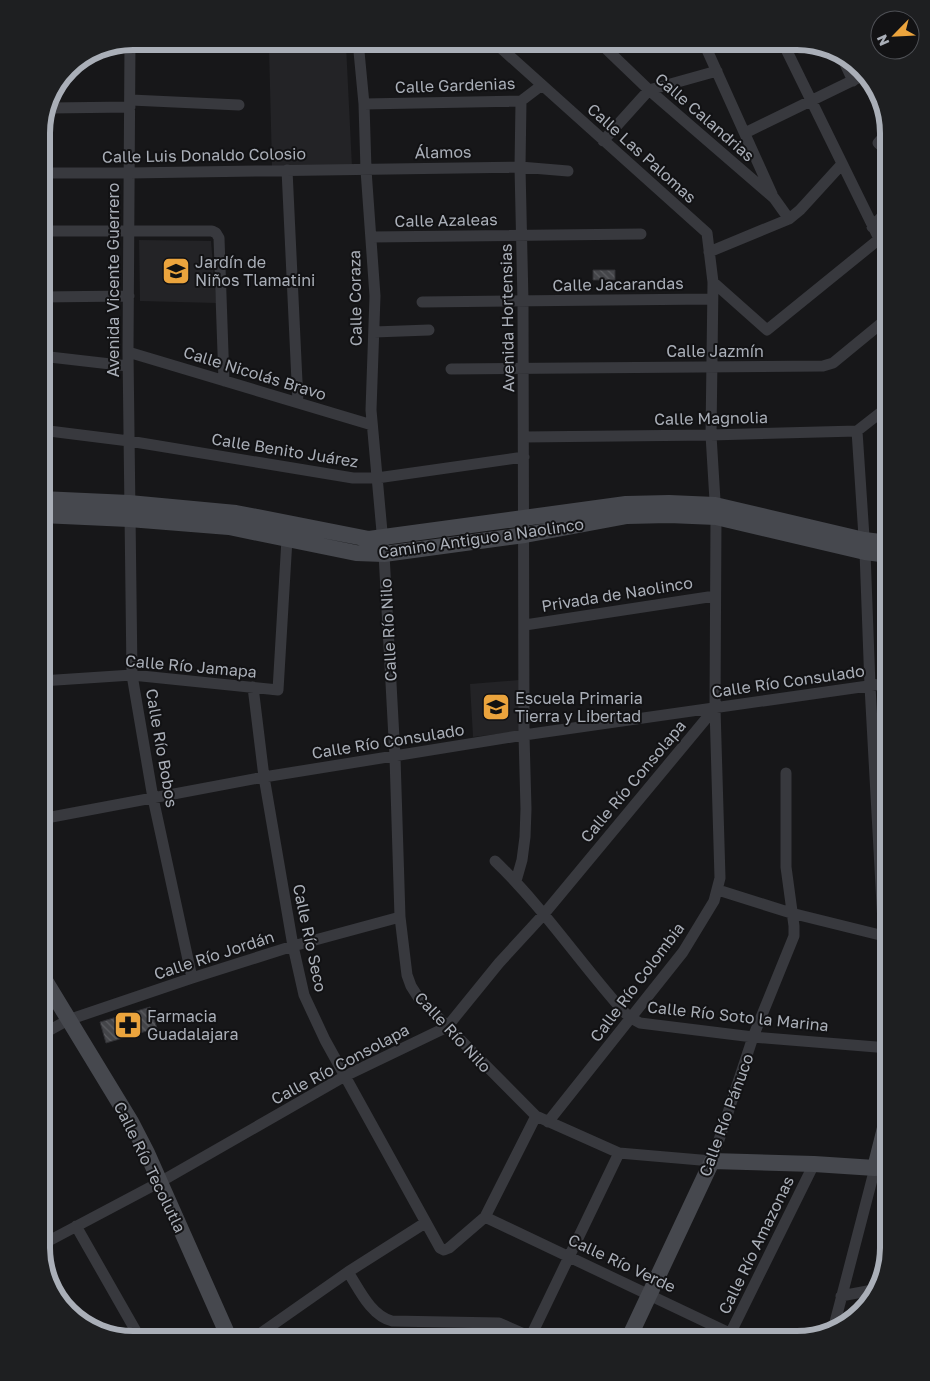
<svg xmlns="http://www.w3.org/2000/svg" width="930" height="1381" font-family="'Golos Text',sans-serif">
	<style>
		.built { fill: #232326 }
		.building { fill: url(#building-back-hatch); stroke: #313135 }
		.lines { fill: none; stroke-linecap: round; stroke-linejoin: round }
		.minor { stroke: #38393e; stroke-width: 11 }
		.secondary { stroke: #46484e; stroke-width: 16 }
		.labels { text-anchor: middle; stroke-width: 4; stroke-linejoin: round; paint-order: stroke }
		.street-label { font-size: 16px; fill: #aaafb8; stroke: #121214 }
		.poi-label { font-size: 16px; fill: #aaafb8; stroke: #121214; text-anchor: start }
		.rim { fill: none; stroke: #aaafb8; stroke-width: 6 }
	</style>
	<defs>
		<pattern id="building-back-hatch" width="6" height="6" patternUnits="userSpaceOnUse" patternTransform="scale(1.25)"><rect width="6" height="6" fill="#444549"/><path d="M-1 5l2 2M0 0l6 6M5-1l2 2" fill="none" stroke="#5c5d61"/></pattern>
	</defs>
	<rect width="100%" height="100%" fill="#171719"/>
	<path class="built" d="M346,45L352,167L272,166L269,47Z
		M139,240L211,241L216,303L140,301Z
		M519,680L521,731L473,737L470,684Z"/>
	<path class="building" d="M593,270H615V280H593Z
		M150,1007L157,1028L106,1043L100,1022Z"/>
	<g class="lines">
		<path class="minor" d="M358,41L364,104L366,170L375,296L371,410L384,554L395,757L400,917L407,975L411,986L418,997L536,1116L619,1153L712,1161L753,1037L794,936V926L786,867V773
			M493,41L707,233L713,282L711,435L716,517L715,708L720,878L714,901L683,952L548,1122
			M598,41L649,90L774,198L789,219
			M703,41L772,194
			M782,41L889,259
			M130,42L128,352L132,675L153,798L192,978
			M840,53L853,81
			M131,100L239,105
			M364,104L521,101L542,85
			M50,108L130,107
			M888,132L878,143L889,153
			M745,133L864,75
			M603,141L649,90L717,71
			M287,170L298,403
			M41,173H130L520,167L568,171
			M872,227L889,209
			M41,231H212L216,233L219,238L224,381
			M371,237L641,234
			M709,252L789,219L800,210L842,164
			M713,282L767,330L878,240
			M41,297L129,296
			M422,302L712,299
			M374,332L429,330
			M128,352L372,425
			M41,356L128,366
			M451,369L823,366L833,363L889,317
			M41,430L129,441L353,478H377L524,457
			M857,431L865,552L870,686L885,959
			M524,437L711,435L857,431L889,406
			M525,625L715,596
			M41,681L132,675L278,690L287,539
			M253,687L264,777L293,946L304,995L325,1040L440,1248L444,1250L449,1248L485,1217L536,1116
			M41,819L264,777L524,735L889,683
			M495,861C543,907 580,963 624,1012L631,1018L640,1023L753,1037L889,1048
			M516,881L522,860L525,837L526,809L524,735L523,302L520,167L521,101
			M718,890L791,913L884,936
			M41,1035L68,1020L192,978L293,946L400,917
			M485,1217L744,1340
			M76,1226L141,1340
			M41,1245L160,1182L345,1076L447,1027L499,963L544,914L715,708
			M348,1272C359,1289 371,1316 392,1321L499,1323L531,1337
			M841,1296L878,1289
			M833,1330L875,1168L889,1169
			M728,1338L814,1164
			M251,1340L348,1272L425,1223
			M529,1340L619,1153"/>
		<path class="secondary" d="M41,499L129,503L236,513L369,539L626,504L669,503L715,505L864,540L889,543
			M41,515L129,519L229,527L356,553L384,554L525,535L627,516L669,515L716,517L865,552L889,555
			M41,974L131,1122L147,1153L230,1340
			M889,1030L885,959H889
			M628,1340L712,1161L814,1164L875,1168L887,1120L889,1093"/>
	</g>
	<defs>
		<g id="school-square" transform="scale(1.4375)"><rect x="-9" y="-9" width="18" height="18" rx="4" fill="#eba43d" stroke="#121214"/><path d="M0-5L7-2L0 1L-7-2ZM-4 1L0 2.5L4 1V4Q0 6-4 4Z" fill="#111"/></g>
		<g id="pharmacy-square" transform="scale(1.4375)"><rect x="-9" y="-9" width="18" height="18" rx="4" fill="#eba43d" stroke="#121214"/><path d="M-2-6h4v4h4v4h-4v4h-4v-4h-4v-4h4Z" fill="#111"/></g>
	</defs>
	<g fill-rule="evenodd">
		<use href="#school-square" x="176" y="271"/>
		<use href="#school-square" x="496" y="707"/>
		<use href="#pharmacy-square" x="128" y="1025"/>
	</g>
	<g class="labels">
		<g class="street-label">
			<text transform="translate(455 85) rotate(-2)" y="6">Calle Gardenias</text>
			<text transform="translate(705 117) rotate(41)" y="6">Calle Calandrias</text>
			<text transform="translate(443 152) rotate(-1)" y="6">Álamos</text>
			<text transform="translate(642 153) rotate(42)" y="6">Calle Las Palomas</text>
			<text transform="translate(204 155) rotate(-1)" y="6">Calle Luis Donaldo Colosio</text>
			<text transform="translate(446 220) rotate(-1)" y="6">Calle Azaleas</text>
			<text transform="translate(113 280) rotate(-90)" y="6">Avenida Vicente Guerrero</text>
			<text transform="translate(618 284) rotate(-1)" y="6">Calle Jacarandas</text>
			<text transform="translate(355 298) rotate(-91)" y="6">Calle Coraza</text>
			<text transform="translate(507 318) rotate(-91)" y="6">Avenida Hortensias</text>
			<text x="715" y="357">Calle Jazmín</text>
			<text transform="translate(255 373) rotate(17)" y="6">Calle Nicolás Bravo</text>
			<text transform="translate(711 418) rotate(-1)" y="6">Calle Magnolia</text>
			<text transform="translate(285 450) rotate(9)" y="6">Calle Benito Juárez</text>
			<text transform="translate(481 538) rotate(-8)" y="6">Camino Antiguo a Naolinco</text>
			<text transform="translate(617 594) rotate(-9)" y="6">Privada de Naolinco</text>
			<text transform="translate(388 630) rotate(-93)" y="6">Calle Río Nilo</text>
			<text transform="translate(191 666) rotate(5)" y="6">Calle Río Jamapa</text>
			<text transform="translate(788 681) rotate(-8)" y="6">Calle Río Consulado</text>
			<text transform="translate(388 741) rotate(-9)" y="6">Calle Río Consulado</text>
			<text transform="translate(162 748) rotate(80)" y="6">Calle Río Bobos</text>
			<text transform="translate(633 781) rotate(-50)" y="6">Calle Río Consolapa</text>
			<text transform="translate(310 938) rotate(78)" y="6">Calle Río Seco</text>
			<text transform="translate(214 955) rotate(-18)" y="6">Calle Río Jordán</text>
			<text transform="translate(637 982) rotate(-53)" y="6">Calle Río Colombia</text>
			<text transform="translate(738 1016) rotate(6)" y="6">Calle Río Soto la Marina</text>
			<text transform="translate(453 1032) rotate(47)" y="6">Calle Río Nilo</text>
			<text transform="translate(340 1064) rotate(-28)" y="6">Calle Río Consolapa</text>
			<text transform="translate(726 1115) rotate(-70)" y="6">Calle Río Pánuco</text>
			<text transform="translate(150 1167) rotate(64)" y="6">Calle Río Tecolutla</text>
			<text transform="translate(756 1245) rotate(-64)" y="6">Calle Río Amazonas</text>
			<text transform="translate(622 1263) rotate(25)" y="6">Calle Río Verde</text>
		</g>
		<g class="poi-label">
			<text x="195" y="268">Jardín de<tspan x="195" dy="18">Niños Tlamatini</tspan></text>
			<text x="515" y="704">Escuela Primaria<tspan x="515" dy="18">Tierra y Libertad</tspan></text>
			<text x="147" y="1022">Farmacia<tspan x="147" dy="18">Guadalajara</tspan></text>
		</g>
	</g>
	<path d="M0 0H930V1381H0ZM133 50H797A83 83 0 0 1 880 133V1248A83 83 0 0 1 797 1331H133A83 83 0 0 1 50 1248V133A83 83 0 0 1 133 50Z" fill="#1e1f21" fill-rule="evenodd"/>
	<path class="rim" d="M133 50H797A83 83 0 0 1 880 133V1248A83 83 0 0 1 797 1331H133A83 83 0 0 1 50 1248V133A83 83 0 0 1 133 50Z"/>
	<g transform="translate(895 35) rotate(246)"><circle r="24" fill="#121214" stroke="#4f5156"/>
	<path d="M0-4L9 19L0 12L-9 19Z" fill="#eba43d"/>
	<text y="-8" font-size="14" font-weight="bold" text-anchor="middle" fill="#aaafb8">N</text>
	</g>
</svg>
